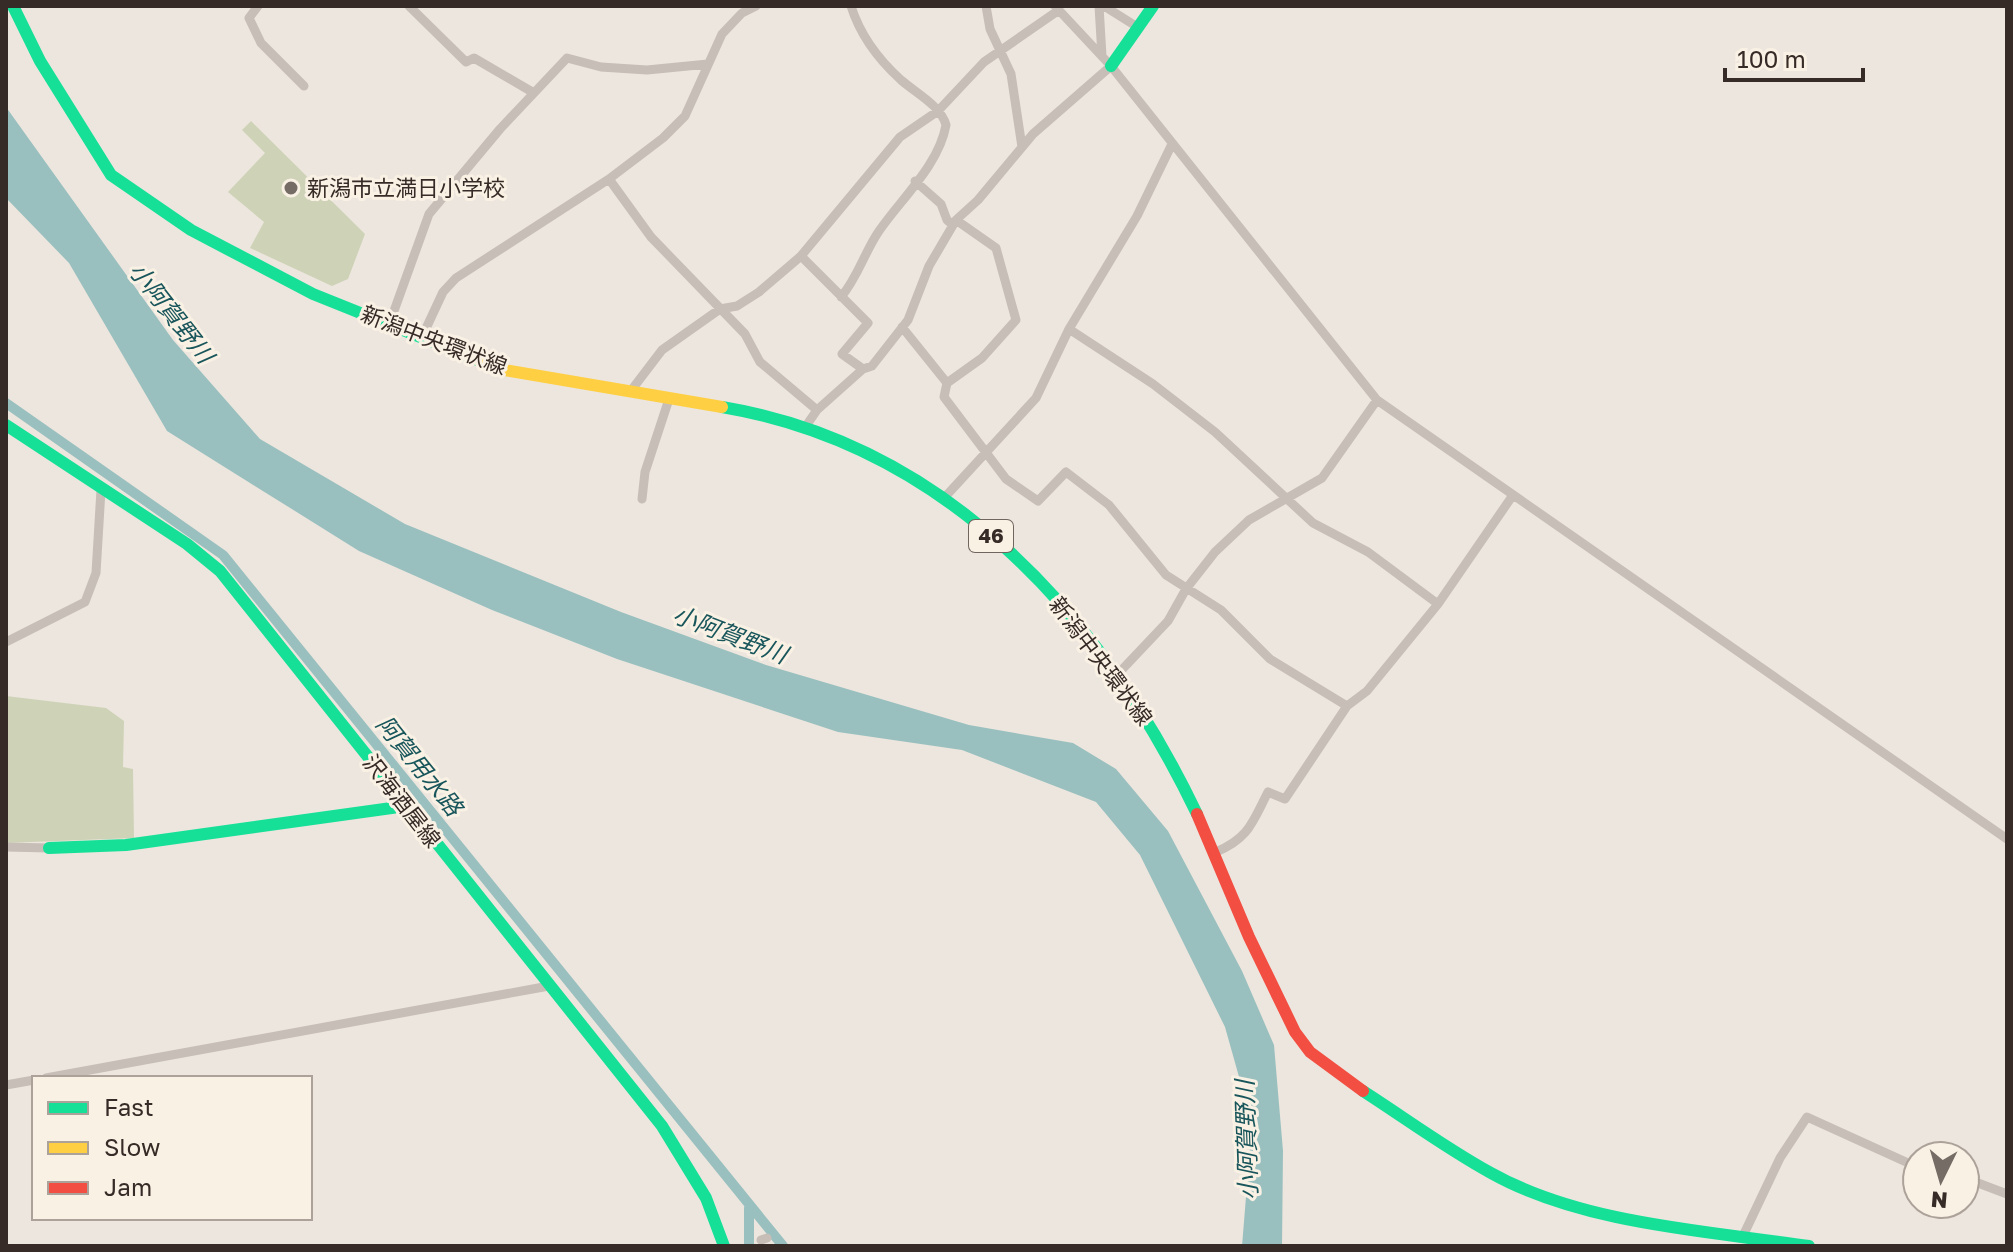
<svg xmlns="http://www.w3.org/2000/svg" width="2013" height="1252" font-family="'Golos Text','Noto Sans JP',sans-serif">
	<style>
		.green { fill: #ced3b7 }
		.water { fill: #99c0bf }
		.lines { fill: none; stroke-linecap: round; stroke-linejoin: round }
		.canal { stroke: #99c0bf; stroke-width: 10 }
		.street { stroke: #c6beb7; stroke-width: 9 }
		.fast { stroke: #16e098; stroke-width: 12 }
		.slow { stroke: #ffcf43; stroke-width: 12 }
		.jam { stroke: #f24e42; stroke-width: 12 }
		.poi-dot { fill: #766c66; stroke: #faf1e5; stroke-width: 3 }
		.labels { text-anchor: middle; stroke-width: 6; stroke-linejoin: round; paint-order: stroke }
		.shield { fill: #faf1e5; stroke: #71665f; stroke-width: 2 }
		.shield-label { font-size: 20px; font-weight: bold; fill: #362b26 }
		.poi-label { font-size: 22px; fill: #362b26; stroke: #faf1e5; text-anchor: start }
		.street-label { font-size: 22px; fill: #362b26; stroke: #faf1e5 }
		.water-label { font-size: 24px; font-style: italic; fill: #19565b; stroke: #faf1e5 }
	</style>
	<rect width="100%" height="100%" fill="#ede6de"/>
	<path class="green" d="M251,121L365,234L348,279L332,286L250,248L264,222L228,192L265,153L242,130Z
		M6,696L106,708L124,721L123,767L133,769L134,838L6,843Z"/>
	<path class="water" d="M6,107L173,340L260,439L405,524L621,612L766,665L969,725L1073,743L1116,769L1168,831L1242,971L1274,1045L1283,1151L1282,1246H1242L1252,1123L1225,1027L1140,855L1096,802L962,750L838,732L617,659L492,610L359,551L167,431L69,263L6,198Z"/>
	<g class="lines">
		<path class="canal" d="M6,403L223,555L783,1246
			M749,1246V1208"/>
		<path class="street" d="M258,6L249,18L261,43L304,86
			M409,6L466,62L474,58L534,93
			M986,6L990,29L1011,74L1022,147
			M1055,6L1111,66L1377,400L2007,839
			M1099,6L1102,56
			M1104,6L1139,28
			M609,179L651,237L745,334L760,362L817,410
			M915,181L941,204L947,220L953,225
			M801,256L900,137L938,111L984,62L1059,10
			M841,297C858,277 864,253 879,231C901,199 939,165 946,125C941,106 916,93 901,80C879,60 860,35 851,6
			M390,322L429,214L500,129L567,58L601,67L647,70L708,64
			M902,327L947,383
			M1069,329L1153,384L1215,432L1313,523L1368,552L1438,604
			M422,337L443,292L456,278L609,179L663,138L685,116L722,34L742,13L756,6
			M947,383L944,397L1006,479L1038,501L1066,472L1109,505L1166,575L1221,610L1270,659L1347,706
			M947,383L982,358L1016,320L996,248L956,220
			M630,392L662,350L720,309L737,306L759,292L801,256L868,323L842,354L863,369
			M806,426L817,410L863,369L872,366L908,320L929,266L956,220L978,200L1033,134L1111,66
			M945,497L1036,398L1069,329L1137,216L1172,144
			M642,499L645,472L669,399
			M6,642L85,602L96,573L101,490
			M1115,677L1168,621L1186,589L1215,552L1249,520L1322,478L1377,400
			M6,847L49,848
			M1216,852C1249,838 1252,823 1268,792L1285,799L1347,706L1367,691L1438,604L1513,495
			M46,1078L549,986
			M6,1085L34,1080
			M1965,1188L1969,1190L1978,1183L2007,1194
			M1743,1236L1780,1158L1807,1117L1917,1167
			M761,1240L767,1238"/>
		<path class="fast" d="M13,6L40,61L111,175L191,230L313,294L480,361
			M1111,66L1153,6
			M722,407C947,445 1102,616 1197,814
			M6,425L187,544L220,571L662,1126L706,1198L724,1246
			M49,848L126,845L406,806
			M1363,1091C1405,1118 1447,1149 1491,1173C1582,1224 1707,1231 1809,1246"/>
		<path class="slow" d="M480,361L504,370L722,407"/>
		<path class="jam" d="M1197,814L1249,937L1295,1032L1310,1052L1363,1091"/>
	</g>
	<circle class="poi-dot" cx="291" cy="188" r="8"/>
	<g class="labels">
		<rect class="shield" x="969" y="520" width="44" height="32" rx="6"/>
		<g class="shield-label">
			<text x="991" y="543">46</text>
		</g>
		<g class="poi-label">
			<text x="307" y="196">新潟市立満日小学校</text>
		</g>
		<g class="street-label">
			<text transform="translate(434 340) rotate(21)" y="8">新潟中央環状線</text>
			<text transform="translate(1101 661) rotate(53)" y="8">新潟中央環状線</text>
			<text transform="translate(402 801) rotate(52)" y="8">沢海酒屋線</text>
		</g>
		<g class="water-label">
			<text transform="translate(171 313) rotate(52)" y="8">小阿賀野川</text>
			<text transform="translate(730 635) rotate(21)" y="8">小阿賀野川</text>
			<text transform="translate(419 766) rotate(51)" y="8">阿賀用水路</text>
			<text transform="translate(1247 1140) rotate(-92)" y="8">小阿賀野川</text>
		</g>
	</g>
	<rect width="2013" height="1252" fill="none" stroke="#362b26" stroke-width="16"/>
	<rect x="32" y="1076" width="280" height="144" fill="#faf1e5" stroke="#aca299" stroke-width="2"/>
	<rect x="48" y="1102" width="40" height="12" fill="#16e098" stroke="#aca299" stroke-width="2"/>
	<text x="104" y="1116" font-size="24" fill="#362b26">Fast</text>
	<rect x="48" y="1142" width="40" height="12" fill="#ffcf43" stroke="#aca299" stroke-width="2"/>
	<text x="104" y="1156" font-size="24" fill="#362b26">Slow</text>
	<rect x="48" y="1182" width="40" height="12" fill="#f24e42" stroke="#aca299" stroke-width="2"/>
	<text x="104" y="1196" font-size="24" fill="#362b26">Jam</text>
	<g transform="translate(1941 1180) rotate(185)"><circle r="38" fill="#faf1e5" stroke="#aca299" stroke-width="2"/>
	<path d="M0-6L14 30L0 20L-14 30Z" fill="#766c66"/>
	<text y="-12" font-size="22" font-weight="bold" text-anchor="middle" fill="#362b26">N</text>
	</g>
	<path d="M1725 68v12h138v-12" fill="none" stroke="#362b26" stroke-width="4"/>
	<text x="1737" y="68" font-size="24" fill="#362b26" stroke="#faf1e5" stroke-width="6" paint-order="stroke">100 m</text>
</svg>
